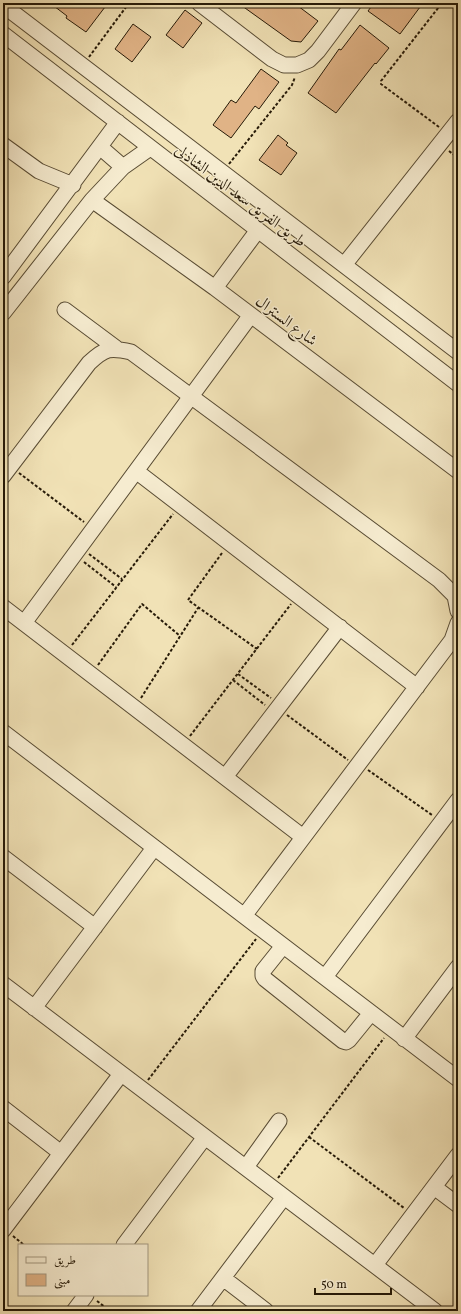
<svg xmlns="http://www.w3.org/2000/svg" width="461" height="1314" font-family="Vollkorn,Amiri,serif">
	<style>
		.building { fill: #e0b386; stroke: #261a08 }
		.lines { fill: none; stroke-linecap: round; stroke-linejoin: round }
		.minor-casing { stroke: #594c34; stroke-width: 17 }
		.path { stroke: #261a08; stroke-width: 2; stroke-dasharray: 3 2; stroke-linecap: butt }
		.minor { stroke: #f6ecd0; stroke-width: 15 }
		.labels { text-anchor: middle; stroke-width: 3; stroke-linejoin: round; paint-order: stroke }
		.street-label { font-size: 16px; fill: #261a08; stroke: #f6ecd0 }
	</style>
	<rect width="100%" height="100%" fill="#f1e2b6"/>
	<filter id="stains"><feTurbulence type="fractalNoise" baseFrequency=".005" numOctaves="4"/><feColorMatrix values="0 0 0 0 .2 0 0 0 0 .09 0 0 0 0 .02 0 0 0 .5 -.17"/></filter>
	<radialGradient id="worn" r=".72"><stop offset=".6" stop-color="#630" stop-opacity="0"/><stop offset="1" stop-color="#630" stop-opacity=".3"/></radialGradient>
	<path class="building" d="M50,3H100L105,7L86,32L66,18L67,16Z
		M238,3H294L318,21L301,42L291,41Z
		M374,3H423L400,34L368,11Z
		M185,10L202,23L183,48L166,35Z
		M133,24L151,37L132,62L115,49Z
		M360,25L389,48L376,64L375,63L336,113L308,93L339,49L341,50Z
		M261,69L279,82L259,109L255,106L231,138L213,125L231,100L236,103Z
		M278,135L288,143L286,145L297,153L281,175L259,160Z"/>
	<g class="lines">
		<g class="minor-casing">
			<path id="minor" d="M199,3L272,59L284,65H297L309,60L318,51L354,3
				M3,5L458,352
				M3,34L458,384
				M3,145L39,171L73,185
				M100,147L123,167
				M92,200L215,288L458,471
				M344,265L458,121
				M3,277L118,122
				M215,288L258,230
				M65,310L116,348
				M3,313L92,200L123,167L150,148
				M136,471L417,687
				M3,476L89,363C105,348 110,347 131,352L439,580L455,596L458,611
				M3,607L303,837
				M24,623L251,315
				M3,732L458,1079
				M225,777L340,627
				M3,857L95,927
				M244,916L452,640L458,623
				M283,946L263,971V976L265,979L343,1041L346,1042L349,1040L371,1013
				M325,977L458,800
				M3,984L435,1311
				M34,1008L154,848
				M404,1039L458,967
				M3,1108L61,1153
				M246,1167L279,1121
				M434,1187L458,1205
				M3,1230L121,1074
				M124,1245L205,1137
				M375,1265L458,1155
				M223,1278L266,1311
				M74,1311L86,1295
				M198,1311L284,1197"/>
		</g>
		<path class="path" d="M89,57L129,3
			M439,127L381,84V81L442,3
			M449,151L458,158
			M229,164L292,85L295,77
			M19,473L84,522
			M222,553L188,600L257,649
			M89,554L122,579
			M84,562L116,587
			M72,645L173,514
			M98,665L142,604L180,636
			M238,674L271,698
			M233,680L265,705
			M141,698L198,608
			M287,715L348,760
			M190,736L291,604
			M368,770L432,815
			M148,1080L256,939
			M309,1137L404,1208
			M278,1178L384,1038
			M13,1236L24,1245
			M97,1301L110,1311"/>
		<use href="#minor" class="minor"/>
	</g>
	<g class="labels">
		<g class="street-label">
			<text transform="translate(241 195) rotate(37)" y="6">طريق الفريق سعد الدين الشاذلى</text>
			<text transform="translate(287 320) rotate(37)" y="6">شارع السنترال</text>
		</g>
	</g>
	<rect width="461" height="1314" fill="none" stroke="#f1e2b6" stroke-width="16"/>
	<rect x="4" y="4" width="453" height="1306" fill="none" stroke="#261a08" stroke-width="2"/>
	<rect x="8" y="8" width="445" height="1298" fill="none" stroke="#261a08"/>
	<rect x="18" y="1244" width="130" height="52" fill="#f6ecd0" stroke="#a39880"/>
	<rect x="26" y="1257" width="20" height="6" fill="#f6ecd0" stroke="#a39880"/>
	<text x="54" y="1264" font-size="12" fill="#261a08">طريق</text>
	<rect x="26" y="1274" width="20" height="12" fill="#e0b386" stroke="#a39880"/>
	<text x="54" y="1284" font-size="12" fill="#261a08">مبنى</text>
	<path d="M315 1288v6h76v-6" fill="none" stroke="#261a08" stroke-width="2"/>
	<text x="321" y="1288" font-size="12" fill="#261a08" stroke="#f6ecd0" stroke-width="3" paint-order="stroke">50 m</text>
	<rect width="100%" height="100%" filter="url(#stains)"/>
	<rect width="100%" height="100%" fill="url(#worn)"/>
</svg>
